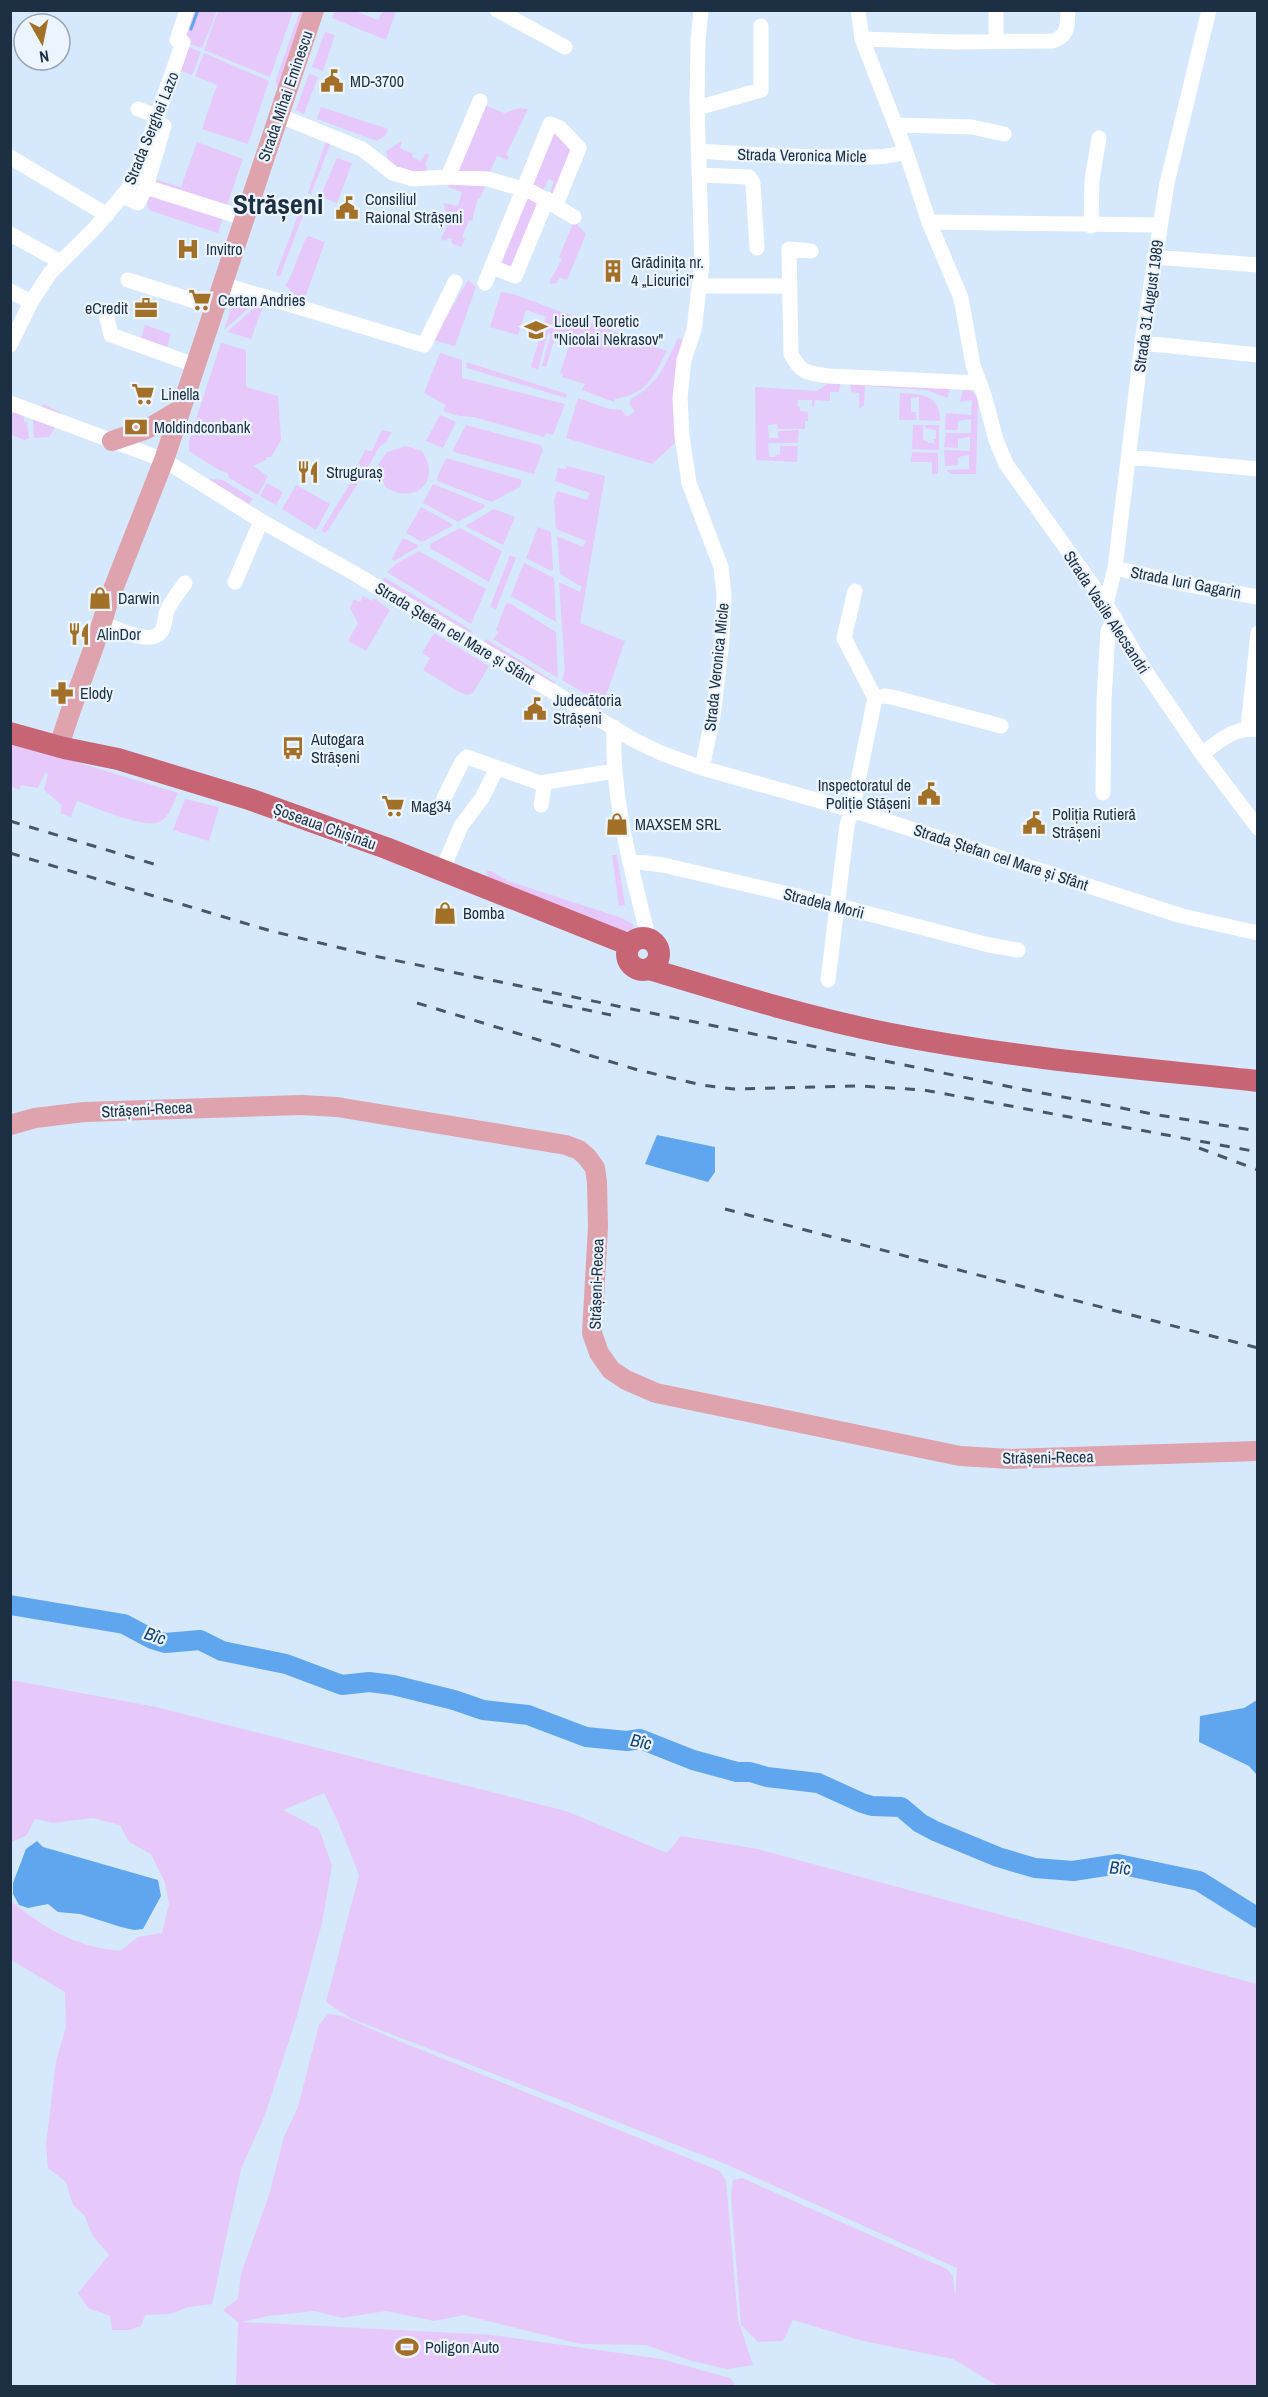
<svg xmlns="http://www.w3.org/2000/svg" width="1268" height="2397" font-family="'Archivo Narrow',sans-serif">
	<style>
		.green { fill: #e6c8fb }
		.water { fill: #60a6ee }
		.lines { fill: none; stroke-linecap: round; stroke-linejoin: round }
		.stream { stroke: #60a6ee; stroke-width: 3 }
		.river { stroke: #60a6ee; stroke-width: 20 }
		.minor { stroke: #fff; stroke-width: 15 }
		.major { stroke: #dea3ac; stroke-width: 20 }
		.highway { stroke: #c86575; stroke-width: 22 }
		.rail { stroke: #45576a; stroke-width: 3; stroke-dasharray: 10 10; stroke-linecap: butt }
		.labels { text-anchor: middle; stroke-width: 4.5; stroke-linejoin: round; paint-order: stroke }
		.poi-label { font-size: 16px; fill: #1d2f42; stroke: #ebf4ff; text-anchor: start }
		.street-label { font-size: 16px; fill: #1d2f42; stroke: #ebf4ff }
		.water-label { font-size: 18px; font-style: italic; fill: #134473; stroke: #ebf4ff }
		.town-label { font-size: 28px; font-weight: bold; fill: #1d2f42; stroke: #ebf4ff }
	</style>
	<rect width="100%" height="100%" fill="#d6e8fc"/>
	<path class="green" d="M190,11H217L202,48L189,44L184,38Z
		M218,11H293L270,77L204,50Z
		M300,11H307L280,89L277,86L276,80Z
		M355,11L378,20L383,11H396L386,40L332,18L335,11Z
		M325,32L335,35L323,71L312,67Z
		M186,46L201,52L192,75L177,69Z
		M204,53L269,81L248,144L202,129L217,85L195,76Z
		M309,74L318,77L304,114L296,110Z
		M482,104L504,113L520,108L528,109L506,155L509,157L507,160L497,156L489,174H453Z
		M321,107L388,129L385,136L377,141L317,119Z
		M551,131H556L573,155L553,196L550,191L554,182L549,179L543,190L530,184Z
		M326,141L331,142L311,194L308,193Z
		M402,141L400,148L413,154L412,157L421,161L426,153L429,155L425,165L427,166L426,175L390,168L386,151Z
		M197,142L243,159L226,208L155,183L157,180L181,187Z
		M337,158L352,163L337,203L326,199L322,193Z
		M449,183L486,184L480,198H478L472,221L469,220L462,237L465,239L461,247L451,243L452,239L447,238L446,241L441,239L447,227L444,203L458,206L462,192L448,187Z
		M150,195L223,217L218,233L149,210L147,203Z
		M531,198L540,202L514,270L498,263L527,199Z
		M300,210H305L280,276H277L276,274Z
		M574,221L586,234L567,280L559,277L557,283L552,284L549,283L562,259L559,257Z
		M308,236L325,242L303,303L285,285L289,280L305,240Z
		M468,280L476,287L455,346L433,340Z
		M237,291L259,299L224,330Z
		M501,292L513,294L667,351C653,377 647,394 615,399L614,402L582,390L585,384L562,377L563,374L560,373L571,340L561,337L562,336L556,334L546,367L542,366L551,334L548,333L538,369L531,367L546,317L526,310L518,335L490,327Z
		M263,300L265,301L251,339L227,332Z
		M145,325L171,334L167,347L141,338Z
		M678,338L682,339L681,353L675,443L652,464L566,438L578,398L609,409L622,410L627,417L635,411L629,404L630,400C660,381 663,369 678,338Z
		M221,343L246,350V387L278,396L281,440L271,457H267L266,460L253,466L268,476L258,495L229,478L228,473L219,470L189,451V441Z
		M440,353L462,360V378L565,404L553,435L546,433L544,437L474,417L459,416L443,411L446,405L424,393Z
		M466,362L567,394L566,398L467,368Z
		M833,380L968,388L978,398L976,474H951L946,470L969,469V455L958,457V465L945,466L944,450L970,451V437L958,439V448L944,447L946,433H971V419L958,421V430H945L946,413L971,415L972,400L960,402L963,390L949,389L948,398L926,390L865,386L864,405L859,409V393L851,392L850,384H840L839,392H830V401L815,400L814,407H812V400H798L797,406L800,407V411L808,412V421H805V429H778L777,424L768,425L769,438H778V431L799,430L798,443H768L769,457H775L776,455L780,454V446H798L797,462L756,460L755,387L817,391Z
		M900,393C921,394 940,394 940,421L919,420V397L911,398V412H916V420H899Z
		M44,404L61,413V418L49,437L34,438L33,416Z
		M14,411L24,417V422H27L29,438L25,440L11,435V417Z
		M440,415L456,422L443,448L426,441Z
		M466,425L540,445L543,450L534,474L454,452L453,450Z
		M913,425H923V440L927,441L928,443H934V439H936V430L925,428V425H939V450L912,449Z
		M382,430L392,432L386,442L379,447L367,469L361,468L359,463L365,450L372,451Z
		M406,446L422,451C442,481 415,506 385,487L378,464L387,452Z
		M912,452L938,453V474H932V462H911Z
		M446,458L522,480L520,487L492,502L437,481V478Z
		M567,466L605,476L580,623L625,641L603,704L562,680L565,671L559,582L580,592L582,587L560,574L557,536L583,547L586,541L556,529L554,500L557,491L587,500L590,493L555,481L558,468L566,469Z
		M356,474L360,480L326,533L321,531Z
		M208,479L223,480L253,499L249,504Z
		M267,483L283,492L276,505L260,496Z
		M433,484L485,505V507L458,522L423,503Z
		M296,485L330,504L316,530L282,509Z
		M421,507L454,525L422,542L406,533Z
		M494,509L515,517L503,545L465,526Z
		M538,527L551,532L553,569L551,571L526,558Z
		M460,528L502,551L489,582L430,548V544Z
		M403,538L418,545V547L394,561L392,559L393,556Z
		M419,551L486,589L471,624L387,572L396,564Z
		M510,555L516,558L496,609L490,607Z
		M524,563L554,578L556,622L511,596Z
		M384,577L471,630L473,634L383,581Z
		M363,596L372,601L374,598L390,610L366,651L348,641L358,623L350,608L354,599L360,602Z
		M509,603L556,632L558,678L493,639L499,632L496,630L506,604Z
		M434,633L489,666L473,693L467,695L461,693L423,670L430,658L422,653Z
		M486,639L555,682L554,684L484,642Z
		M11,742L178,793L177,795C173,805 169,817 159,822C144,829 94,807 77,801L71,817L60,813L62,805L44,790L48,774L45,773L38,788L21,785L19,790L11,786Z
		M185,799L219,807L209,841L173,830Z
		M612,855H617L625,905L619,906Z
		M487,871H491L508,881L622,918L634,925L632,929L626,934L488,879Z
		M11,1680L156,1707L566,1811L667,1853L681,1836L757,1849L1257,1984V2386H998L953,2359L863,2341L793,2320L783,2341L758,2342L741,2325L731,2195L733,2180L742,2178L947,2269L953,2276L955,2299L957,2268L728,2165L350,2018L326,2002L359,1875L338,1822L324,1793L283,1810L319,1829L332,1866L322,1923L296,2019L265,2115L241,2169L212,2304L189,2307L170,2314L145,2315L141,2326L129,2330H112L110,2316L88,2308L78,2293L109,2255L92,2235L85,2216L73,2205L66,2182L48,2168L46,2145L56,2061L66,2027L65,1992L11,1960V1901C45,1929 76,1947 120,1951L138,1937L162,1933L169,1904L165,1883L151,1854L129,1842L120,1825L93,1818L53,1823L35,1819L26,1836L11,1842Z
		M328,2014L342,2016L387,2036L720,2171L726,2181L738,2320L753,2365L727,2369L692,2361L646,2345L580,2344L464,2315L434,2321L386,2311L342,2318L314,2311L268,2316L242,2322L493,2335L661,2359L730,2378L736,2386H236L238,2322L223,2310L238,2299L241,2274L269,2195L284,2137L298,2107L319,2025Z"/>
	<path class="water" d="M657,1135L715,1147V1172L708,1182L645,1164Z
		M1257,1700V1775L1249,1766L1199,1742L1200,1716L1244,1708Z
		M37,1841L43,1847L158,1880L161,1896L143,1929L134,1930L121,1927L80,1914L58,1912L48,1904L28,1908L19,1905L13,1894V1883L26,1849Z"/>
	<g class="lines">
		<path class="stream" d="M191,29L198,10"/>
		<path class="river" d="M10,1605L124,1624L152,1639L165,1643L200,1640L222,1651L286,1664L342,1685L369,1682L393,1685L454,1700L483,1710L528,1715L586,1737L627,1741L640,1739L693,1760L737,1772H750L767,1777L818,1783L862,1803L872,1806L901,1807L920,1823L935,1831L998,1857L1035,1868L1073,1871L1118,1864L1199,1881L1258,1918"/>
		<path class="minor" d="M497,10L565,47
			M701,10L698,41L697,105L702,263L694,330L684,360L680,398L682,436L689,483L721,567L724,594L722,640L713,716L702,768
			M858,10L862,39L906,152L929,222L961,298L973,365L984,395L996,440L1006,464L1106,604L1144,669L1202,754L1258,828
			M996,10V40
			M862,39L954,42L1053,41C1069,35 1067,26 1068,10
			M697,108L761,90V26
			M138,109L157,116
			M278,115L362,149L393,173L413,179L448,177L488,179L532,192L574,217
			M896,125L972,127L1004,134
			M698,151C743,154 787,157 832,157C857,157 882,159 906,152
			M10,157L107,215
			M699,175L749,177L753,183L757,248
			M448,177L480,101
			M146,187L244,218
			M123,196L138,203L146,187L164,126
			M929,222L1160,225
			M1091,226L1092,180L1099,138
			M10,234L61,262
			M811,251L789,249L791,354C801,374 809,373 829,376L979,383
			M1154,257L1258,265
			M492,267L515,276L547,199
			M128,280L214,307
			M485,283L550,124L560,128L579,148L556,205
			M222,284L424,345L455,282
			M700,286H789
			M10,291L31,302
			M106,314L111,335L195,365
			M1142,343L1258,355
			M10,345L31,302L50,273L95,228L128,189L144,154L183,42L177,40L187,10
			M10,403L164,460L261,521L352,572L634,740L661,753L702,768L852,810L1182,916L1258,933
			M1129,457L1258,469
			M1115,568L1179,583L1258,597
			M235,582L261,521
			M1106,604L1115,568L1142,343L1167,183L1209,10
			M103,623C115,628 149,645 160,633C166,627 164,618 167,611C171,601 179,592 185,583
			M875,698L884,696L892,697L1001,726
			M614,727C611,798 632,871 649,940
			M1248,728L1258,633
			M1202,754C1219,741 1235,726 1258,730
			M1103,793L1104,700L1108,631L1115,618
			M444,798L462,762L467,757L540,783L615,771
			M541,805L545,782
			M630,861L663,865L839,906L989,945L1018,950
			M442,871L461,826L482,798L497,768
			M828,980L847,825L852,810L875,698L844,638L855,591"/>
		<path class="major" d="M112,441L147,429L181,409
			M59,747C73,698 95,651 108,602L164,460L314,10
			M10,1125L35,1118L84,1112L302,1105L337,1107L566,1145L579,1150L587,1157L595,1168L597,1182L598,1227L592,1333L599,1353L611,1370L626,1380L656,1393L960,1456L1011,1459L1258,1451"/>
		<path class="highway" d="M10,733L64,748L118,759L249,799L386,848L630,945
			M627 954a16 16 0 1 1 32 0a16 16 0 1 1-32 0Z
			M649,969C729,993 809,1018 891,1034C1012,1058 1135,1068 1258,1081"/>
		<path class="rail" d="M10,821L157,865
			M10,853L271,931L374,956L1021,1089L1158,1115L1258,1131
			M543,1001L611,1015
			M417,1003L638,1070L702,1085L734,1089L859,1086L924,1090L1258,1152
			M1199,1148L1258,1170
			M725,1209L1258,1348"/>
	</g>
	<defs>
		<g id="civic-bare" transform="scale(1.8)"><path d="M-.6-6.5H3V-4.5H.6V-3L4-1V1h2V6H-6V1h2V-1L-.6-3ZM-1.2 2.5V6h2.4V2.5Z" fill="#a37028" stroke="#ebf4ff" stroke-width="2.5" paint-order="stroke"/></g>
		<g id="hospital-bare" transform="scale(1.8)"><path d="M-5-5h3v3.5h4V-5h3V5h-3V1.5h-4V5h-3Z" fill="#a37028" stroke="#ebf4ff" stroke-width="2.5" paint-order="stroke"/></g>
		<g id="building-bare" transform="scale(1.8)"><path d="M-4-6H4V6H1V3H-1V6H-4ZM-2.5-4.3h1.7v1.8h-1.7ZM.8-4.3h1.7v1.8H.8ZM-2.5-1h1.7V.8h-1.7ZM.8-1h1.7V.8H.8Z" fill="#a37028" stroke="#ebf4ff" stroke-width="2.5" paint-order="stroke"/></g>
		<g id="supermarket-bare" transform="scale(1.8)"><path d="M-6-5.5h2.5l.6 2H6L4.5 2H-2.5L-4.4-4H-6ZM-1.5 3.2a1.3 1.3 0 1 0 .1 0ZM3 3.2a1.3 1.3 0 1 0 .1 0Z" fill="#a37028" stroke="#ebf4ff" stroke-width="2.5" paint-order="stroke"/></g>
		<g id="office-bare" transform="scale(1.8)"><path d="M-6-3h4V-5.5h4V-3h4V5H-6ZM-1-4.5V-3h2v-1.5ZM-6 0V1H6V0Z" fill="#a37028" stroke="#ebf4ff" stroke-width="2.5" paint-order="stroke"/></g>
		<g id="school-bare" transform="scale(1.8)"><path d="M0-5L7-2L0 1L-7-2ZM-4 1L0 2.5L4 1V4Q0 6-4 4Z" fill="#a37028" stroke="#ebf4ff" stroke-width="2.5" paint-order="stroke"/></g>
		<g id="bank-bare" transform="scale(1.8)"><path d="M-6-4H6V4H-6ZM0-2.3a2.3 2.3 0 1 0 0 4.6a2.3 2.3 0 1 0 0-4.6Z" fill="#a37028" stroke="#ebf4ff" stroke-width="2.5" paint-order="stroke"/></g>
		<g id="restaurant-bare" transform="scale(1.8)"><path d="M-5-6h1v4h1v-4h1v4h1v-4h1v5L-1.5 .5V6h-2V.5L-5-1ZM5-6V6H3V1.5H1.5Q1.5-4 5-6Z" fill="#a37028" stroke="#ebf4ff" stroke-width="2.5" paint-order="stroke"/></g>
		<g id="shop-bare" transform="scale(1.8)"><path d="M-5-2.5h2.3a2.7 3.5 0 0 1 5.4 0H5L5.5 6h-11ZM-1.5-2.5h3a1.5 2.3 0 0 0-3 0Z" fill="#a37028" stroke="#ebf4ff" stroke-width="2.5" paint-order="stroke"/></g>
		<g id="pharmacy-bare" transform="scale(1.8)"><path d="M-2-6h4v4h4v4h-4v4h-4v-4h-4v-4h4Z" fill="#a37028" stroke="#ebf4ff" stroke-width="2.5" paint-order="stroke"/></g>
		<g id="bus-bare" transform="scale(1.8)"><path d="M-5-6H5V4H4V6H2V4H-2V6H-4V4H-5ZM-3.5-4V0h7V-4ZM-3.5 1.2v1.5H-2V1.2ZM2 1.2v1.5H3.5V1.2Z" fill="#a37028" stroke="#ebf4ff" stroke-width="2.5" paint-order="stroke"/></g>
		<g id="stadium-bare" transform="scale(1.8)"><path d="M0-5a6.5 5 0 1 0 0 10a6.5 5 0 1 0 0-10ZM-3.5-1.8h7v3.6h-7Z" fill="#a37028" stroke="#ebf4ff" stroke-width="2.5" paint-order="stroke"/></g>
	</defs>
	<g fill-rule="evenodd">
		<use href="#civic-bare" x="332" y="81"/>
		<use href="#civic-bare" x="347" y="208"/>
		<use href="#hospital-bare" x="188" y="249"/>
		<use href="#building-bare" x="613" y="271"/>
		<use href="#supermarket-bare" x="200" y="300"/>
		<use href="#office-bare" x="146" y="308"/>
		<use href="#school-bare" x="536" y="330"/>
		<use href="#supermarket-bare" x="143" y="394"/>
		<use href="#bank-bare" x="136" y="427"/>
		<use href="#restaurant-bare" x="308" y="472"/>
		<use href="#shop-bare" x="100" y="598"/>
		<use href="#restaurant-bare" x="79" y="634"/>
		<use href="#pharmacy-bare" x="62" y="693"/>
		<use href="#civic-bare" x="535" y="709"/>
		<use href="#bus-bare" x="293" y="748"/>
		<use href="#civic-bare" x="929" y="794"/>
		<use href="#supermarket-bare" x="393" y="806"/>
		<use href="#civic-bare" x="1034" y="823"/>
		<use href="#shop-bare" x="617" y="824"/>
		<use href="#shop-bare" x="445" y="913"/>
		<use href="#stadium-bare" x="407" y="2347"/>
	</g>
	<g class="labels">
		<g class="poi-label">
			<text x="350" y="87">MD-3700</text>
			<text x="365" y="205">Consiliul<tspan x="365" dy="18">Raional Strășeni</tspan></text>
			<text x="206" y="255">Invitro</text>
			<text x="631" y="268">Grădinița nr.<tspan x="631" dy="18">4 „Licurici”</tspan></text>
			<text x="218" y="306">Certan Andries</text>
			<text x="128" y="314" text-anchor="end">eCredit</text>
			<text x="554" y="327">Liceul Teoretic<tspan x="554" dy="18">"Nicolai Nekrasov"</tspan></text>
			<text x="161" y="400">Linella</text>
			<text x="154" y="433">Moldindconbank</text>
			<text x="326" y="478">Struguraș</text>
			<text x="118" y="604">Darwin</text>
			<text x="97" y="640">AlinDor</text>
			<text x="80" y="699">Elody</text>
			<text x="553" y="706">Judecătoria<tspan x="553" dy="18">Strășeni</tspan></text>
			<text x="311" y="745">Autogara<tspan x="311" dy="18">Strășeni</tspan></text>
			<text x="911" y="791" text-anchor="end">Inspectoratul de<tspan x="911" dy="18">Poliție Stășeni</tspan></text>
			<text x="411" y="812">Mag34</text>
			<text x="1052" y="820">Poliția Rutieră<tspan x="1052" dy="18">Strășeni</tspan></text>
			<text x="635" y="830">MAXSEM SRL</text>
			<text x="463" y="919">Bomba</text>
			<text x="425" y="2353">Poligon Auto</text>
		</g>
		<g class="street-label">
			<text transform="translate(285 96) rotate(-71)" y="6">Strada Mihai Eminescu</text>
			<text transform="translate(151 128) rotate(-68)" y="6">Strada Serghei Lazo</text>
			<text transform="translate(802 155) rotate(1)" y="6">Strada Veronica Micle</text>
			<text transform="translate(1148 306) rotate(-82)" y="6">Strada 31 August 1989</text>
			<text transform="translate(1186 582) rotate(11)" y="6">Strada Iuri Gagarin</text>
			<text transform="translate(1107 612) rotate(57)" y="6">Strada Vasile Alecsandri</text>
			<text transform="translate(455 633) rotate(31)" y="6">Strada Ștefan cel Mare și Sfânt</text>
			<text transform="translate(716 667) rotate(-84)" y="6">Strada Veronica Micle</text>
			<text transform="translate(325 826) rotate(20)" y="6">Șoseaua Chișinău</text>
			<text transform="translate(1001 857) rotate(18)" y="6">Strada Ștefan cel Mare și Sfânt</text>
			<text transform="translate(824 903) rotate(14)" y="6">Stradela Morii</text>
			<text transform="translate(147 1109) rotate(-3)" y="6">Strășeni-Recea</text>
			<text transform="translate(596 1284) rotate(-88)" y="6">Strășeni-Recea</text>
			<text transform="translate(1048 1457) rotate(-1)" y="6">Strășeni-Recea</text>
		</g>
		<g class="water-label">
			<text transform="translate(155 1636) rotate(19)" y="6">Bîc</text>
			<text transform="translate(641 1742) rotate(11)" y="6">Bîc</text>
			<text transform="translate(1120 1868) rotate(3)" y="6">Bîc</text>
		</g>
		<g class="town-label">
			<text x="278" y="214">Strășeni</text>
		</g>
	</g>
	<rect width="1268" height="2397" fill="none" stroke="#1d2f42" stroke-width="24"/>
	<g transform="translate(42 42) rotate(171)"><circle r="28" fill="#ebf4ff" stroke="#99a5b3" stroke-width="1.5"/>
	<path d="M0-4.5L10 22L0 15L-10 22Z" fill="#a37028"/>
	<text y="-9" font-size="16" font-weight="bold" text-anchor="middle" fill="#1d2f42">N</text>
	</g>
</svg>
